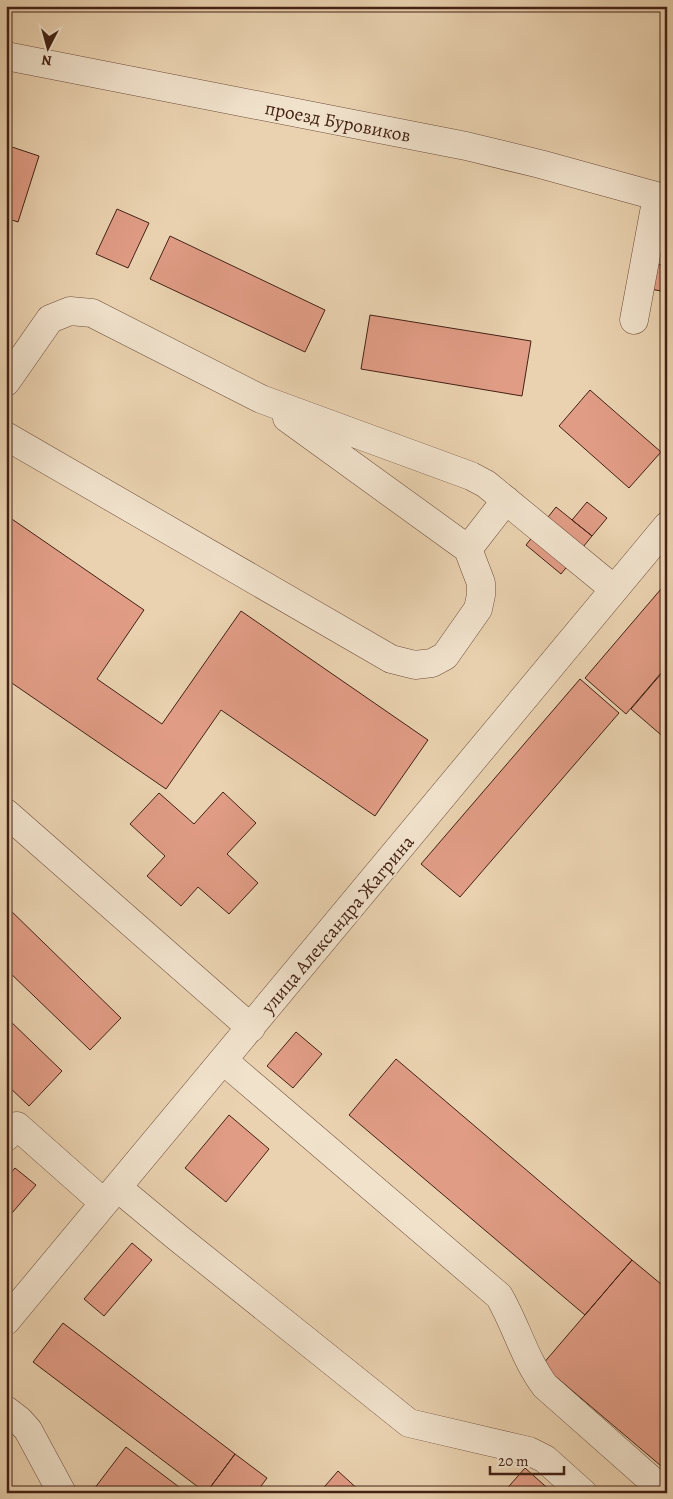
<svg xmlns="http://www.w3.org/2000/svg" width="673" height="1499" font-family="Alegreya,serif">
	<style>
		.building { fill: #e09c85; stroke: #432114 }
		.lines { fill: none; stroke-linecap: round; stroke-linejoin: round }
		.minor-casing { stroke: #6d4d3b; stroke-width: 29 }
		.minor { stroke: #f1e2cc; stroke-width: 28 }
		.labels { text-anchor: middle; stroke-width: 4; stroke-linejoin: round; paint-order: stroke }
		.street-label { font-size: 19px; fill: #432114; stroke: #f1e2cc }
	</style>
	<rect width="100%" height="100%" fill="#ead2b0"/>
	<filter id="stains"><feTurbulence type="fractalNoise" baseFrequency=".004" numOctaves="4"/><feColorMatrix values="0 0 0 0 .2 0 0 0 0 .09 0 0 0 0 .02 0 0 0 .5 -.17"/></filter>
	<radialGradient id="worn" r=".72"><stop offset=".6" stop-color="#630" stop-opacity="0"/><stop offset="1" stop-color="#630" stop-opacity=".3"/></radialGradient>
	<path class="building" d="M6,145L39,156L18,222L6,218Z
		M117,209L149,223L128,268L96,254Z
		M170,236L325,310L305,352L150,279Z
		M656,264L667,266V292L650,289Z
		M370,315L531,341L522,396L361,369Z
		M590,390L661,452L629,488L559,426Z
		M587,502L607,518L592,536L572,520Z
		M556,507L592,536L561,574L526,545Z
		M6,515L144,610L97,679L162,724L241,611L428,740L375,816L221,710L166,789L6,679Z
		M667,582V666L626,714L585,678Z
		M667,667V740L631,709Z
		M580,679L619,713L460,897L421,864Z
		M223,792L256,823L227,854L258,883L229,914L198,887L181,906L147,876L165,856L130,824L159,793L194,824Z
		M6,906L121,1018L90,1050L6,969Z
		M6,1017L62,1071L29,1106L6,1084Z
		M296,1032L322,1054L293,1088L267,1066Z
		M396,1059L632,1260L585,1315L349,1115Z
		M229,1115L269,1149L226,1202L185,1168Z
		M15,1168L36,1185L6,1220V1178Z
		M132,1243L152,1260L104,1316L84,1299Z
		M632,1260L667,1289V1471L542,1365Z
		M63,1323L235,1454L206,1493L33,1362Z
		M126,1447L187,1493H99L94,1489Z
		M235,1454L267,1478L256,1493H251L246,1488L242,1493H213L209,1489Z
		M525,1468L553,1493H503Z
		M338,1471L362,1493H319Z"/>
	<g class="lines">
		<g class="minor-casing">
			<path id="minor" d="M6,56L466,146L540,164L667,199
				M634,320L657,196
				M6,382L50,319L70,311L92,313L261,399L471,476L486,484L614,589
				M287,418L468,549
				M6,436L391,659L415,665L432,663L445,656L478,609L481,595V583L468,549L506,500
				M6,813L251,1028
				M224,1061L499,1296C516,1325 525,1360 545,1386L666,1493
				M6,1137L17,1126L104,1203
				M118,1188L177,1237L409,1423L529,1451L545,1459L583,1493
				M6,1321L667,526
				M6,1410L19,1420L28,1430L62,1493"/>
		</g>
		<use href="#minor" class="minor"/>
	</g>
	<g class="labels">
		<g class="street-label">
			<text transform="translate(338 121) rotate(11)" y="7">проезд Буровиков</text>
			<text transform="translate(337 924) rotate(-50)" y="7">улица Александра Жагрина</text>
		</g>
	</g>
	<rect width="673" height="1499" fill="none" stroke="#ead2b0" stroke-width="25"/>
	<rect x="8" y="8" width="658" height="1484" fill="none" stroke="#432114" stroke-width="2.5"/>
	<rect x="12" y="12" width="648" height="1474" fill="none" stroke="#432114"/>
	<g transform="translate(48 48) rotate(186)" stroke="#f1e2cc" stroke-width="4" paint-order="stroke">
	<path d="M0-4L9 19L0 12L-9 19Z" fill="#432114"/>
	<text y="-8" font-size="14" font-weight="bold" text-anchor="middle" fill="#432114">N</text>
	</g>
	<path d="M490 1466v8h74v-8" fill="none" stroke="#432114" stroke-width="2.5"/>
	<text x="498" y="1466" font-size="15" fill="#432114" stroke="#f1e2cc" stroke-width="4" paint-order="stroke">20 m</text>
	<rect width="100%" height="100%" filter="url(#stains)"/>
	<rect width="100%" height="100%" fill="url(#worn)"/>
</svg>
